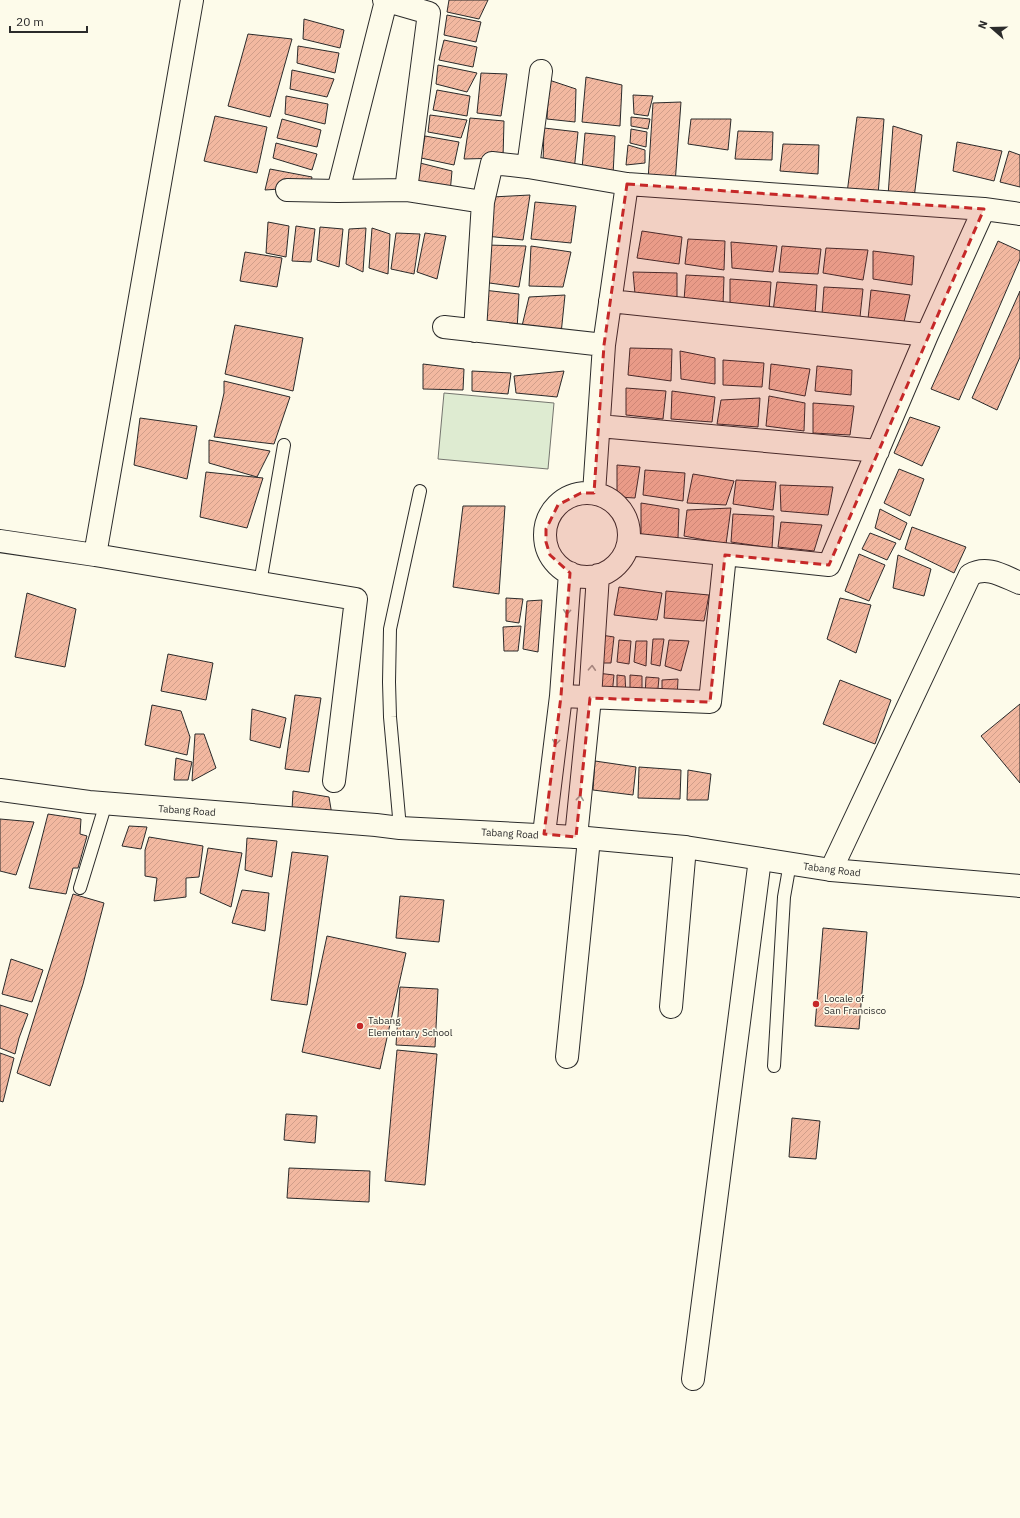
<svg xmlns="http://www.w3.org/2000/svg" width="1020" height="1518" font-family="'IBM Plex Sans',sans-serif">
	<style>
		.grass { fill: #deebd1; stroke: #74746e }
		.building { fill: url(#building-hatch); stroke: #2b2b2b }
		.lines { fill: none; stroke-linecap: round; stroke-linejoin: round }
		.lane-casing { stroke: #2b2b2b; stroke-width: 14 }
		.street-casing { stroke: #2b2b2b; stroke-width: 24 }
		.secondary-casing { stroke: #2b2b2b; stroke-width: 24 }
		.lane { stroke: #fdfbea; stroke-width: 12 }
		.street { stroke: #fdfbea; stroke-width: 22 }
		.secondary { stroke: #fdfbea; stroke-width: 22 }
		.oneway { stroke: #9e9d94 }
		.marked { fill: #c62828; fill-opacity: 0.2; stroke: #c62828; stroke-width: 3; stroke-dasharray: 8 5; stroke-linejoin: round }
		.poi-dot { fill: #c62828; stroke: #fdfbea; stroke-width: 1.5 }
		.labels { text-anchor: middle; stroke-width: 3; stroke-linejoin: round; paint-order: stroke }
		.street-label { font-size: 10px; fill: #2b2b2b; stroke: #fdfbea }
		.poi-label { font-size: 10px; fill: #2b2b2b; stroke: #fdfbea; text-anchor: start }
	</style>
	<defs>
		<pattern id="building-hatch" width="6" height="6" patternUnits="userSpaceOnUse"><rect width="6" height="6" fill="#f2b8a0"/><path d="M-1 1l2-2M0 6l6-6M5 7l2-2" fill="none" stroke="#d09e8a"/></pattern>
	</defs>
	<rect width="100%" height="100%" fill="#fdfbea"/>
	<path class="grass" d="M444,393L554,403L548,469L438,459Z"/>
	<path class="building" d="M449,0H488L479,19L447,12Z
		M447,15L481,22L476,42L444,35Z
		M304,19L344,30L340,48L303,39Z
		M248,34L292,39L270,117L228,106Z
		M444,40L477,47L473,67L439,60Z
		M298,46L339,53L335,73L297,63Z
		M438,65L477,73L467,92L436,84Z
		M292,70L334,79L327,97L290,89Z
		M481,73L507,74L501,116L477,113Z
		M586,77L622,85L620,126L582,122Z
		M549,80L576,89L575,122L547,119Z
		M437,90L470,96L467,116L433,110Z
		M633,95L653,96L648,116L634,114Z
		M286,96L328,104L325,124L285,114Z
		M681,102L675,184L648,180L653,103Z
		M430,115L467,120L461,138L428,132Z
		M215,116L267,127L257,173L204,161Z
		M631,117L650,119L648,129L631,126Z
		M857,117L884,119L878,195L847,193Z
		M470,118L504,121L503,158L464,159Z
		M282,119L321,130L317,147L277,138Z
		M691,119H731L728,150L688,144Z
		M893,126L922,135L914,198L888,196Z
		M544,128L578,132L574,171L543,164Z
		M631,129L647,132L646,147L630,143Z
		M738,131L773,132L772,160L735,159Z
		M585,133L615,136L613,175L582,169Z
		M425,136L459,142L454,165L421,158Z
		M957,142L1002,151L994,181L953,171Z
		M276,143L317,154L312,170L273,158Z
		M783,144L819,145L818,174L780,171Z
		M628,145L645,150V163L626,165Z
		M1009,151L1020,155V187L1000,182Z
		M420,163L452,171L450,193L415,186Z
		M270,169L312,177L310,187L265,190Z
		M530,195L523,240L486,236L492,197Z
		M535,202L576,206L571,243L531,239Z
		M268,222L289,226L286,257L266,253Z
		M296,226L315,229L311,262L292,261Z
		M320,227L343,229L339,267L317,260Z
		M366,228L363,272L346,264L349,229Z
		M372,228L390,234L388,274L369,268Z
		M642,231L682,237L679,264L637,258Z
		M396,233L420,234L414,274L391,269Z
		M425,233L446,236L437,279L417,272Z
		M688,239L725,241L724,270L685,264Z
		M998,241L1020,251V259L959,400L931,389Z
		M731,242L777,246L773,272L732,268Z
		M486,245L526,246L519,287L482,282Z
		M531,246L571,252L563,287L529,286Z
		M782,246L821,249L818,274L779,272Z
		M826,248L868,250L863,280L823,273Z
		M873,251L914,256L912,285L873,279Z
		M245,252L282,258L277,287L240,281Z
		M633,272L677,273V302L635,294Z
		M686,275L724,277L723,305L684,300Z
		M730,279L771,282L769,311L730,304Z
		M777,282L817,285L815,314L773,311Z
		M824,287L863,289L860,317L822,314Z
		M483,290L519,294L517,330L479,327Z
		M871,290L910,295L904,322L868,319Z
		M1020,291V357L997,410L972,398Z
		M565,295L561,334L521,330L529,297Z
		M235,325L303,338L293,391L225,374Z
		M630,348L672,349L671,381L628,375Z
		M680,351L715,358V384L681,379Z
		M723,360L764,363L762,387L723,385Z
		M423,364L464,369L463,390L423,389Z
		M771,364L810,369L805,396L769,389Z
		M817,366L852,370L851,395L815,391Z
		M472,371L511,373L508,394L472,391Z
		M564,371L557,397L516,393L514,376Z
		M224,381L290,397L274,444L214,437L224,393Z
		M626,388L666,391L663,419L626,415Z
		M672,391L715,397L712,422L671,419Z
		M769,396L805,403L804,431L766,426Z
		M760,398L758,427L717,424L721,400Z
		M813,403L854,406L850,435L813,433Z
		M910,417L940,427L922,466L894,453Z
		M140,418L197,426L187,479L134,465Z
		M209,440L270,451L257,477L209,463Z
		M617,465L640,467L635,498L617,497Z
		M899,469L924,479L910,516L884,503Z
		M645,470L685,473L683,501L643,495Z
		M206,472L263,478L247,528L200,517Z
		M693,474L734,481L726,505L687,503Z
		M736,480L776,482L773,510L733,504Z
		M780,485L833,487L828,515L781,511Z
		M641,503L679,509L678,538L641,536Z
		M463,506H505L499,594L453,587Z
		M731,508L726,544L684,536L687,510Z
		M880,509L907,523L900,540L875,528Z
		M733,514L774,516L772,548L731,542Z
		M781,522L822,525L814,551L778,547Z
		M912,527L966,547L954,573L905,549Z
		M870,533L896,543L887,560L862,549Z
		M859,554L885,565L869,601L845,591Z
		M898,555L931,569L924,596L893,588Z
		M619,587L662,593L657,620L614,615Z
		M666,591L709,595L704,621L664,618Z
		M27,593L76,609L65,667L15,657Z
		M506,598L523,599L519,623L506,621Z
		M840,598L871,605L856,653L827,639Z
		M542,600L538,652L523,649L527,601Z
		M521,626L518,651H504L503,627Z
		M601,635L614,637L611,663H598Z
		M653,639H664L660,666L651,664Z
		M619,640L631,641L629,664L617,662Z
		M669,640L689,641L681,671L665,666Z
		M636,641H647L646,666L634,662Z
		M168,654L213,663L206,700L161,691Z
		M597,673L614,675L612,695L596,693Z
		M617,675L625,676L626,696L617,694Z
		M630,675L642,676V695L630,693Z
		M646,677L659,678L657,698L645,696Z
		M678,679L677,699L662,698V680Z
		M840,680L891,700L875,744L823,724Z
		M295,695L321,698L309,772L285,769Z
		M1020,704V783L981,736Z
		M152,705L181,711L190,737L187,755L145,745Z
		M252,709L286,718L280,748L250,740Z
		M195,734H204L216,768L192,781Z
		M176,758L192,762L188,780H174Z
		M595,761L636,767L633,795L593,790Z
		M639,767L681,770L680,799L638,798Z
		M688,770L711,774L708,800H687Z
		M293,791L329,797L332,815L292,810Z
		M48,814L81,819L80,834L87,836L78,868H73L66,894L29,888Z
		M0,819L34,822L16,875L0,871Z
		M129,826L147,827L141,849L122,846Z
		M149,837L203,846L199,877L186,878V897L154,901L157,878L145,876V850Z
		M247,838L277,841L272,877L245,870Z
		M208,848L242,853L231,907L200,893Z
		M292,852L328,856L307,1005L271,1000Z
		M242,890L269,893L265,931L232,923Z
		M73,894L104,903L83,984L50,1086L17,1073Z
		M400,896L444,900L439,942L396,938Z
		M823,928L867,932L859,1029L815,1026Z
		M327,936L406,953L380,1069L302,1052Z
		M11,959L43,970L32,1002L2,994Z
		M400,987L438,989L435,1047L396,1045Z
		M0,1005L28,1014L19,1038L15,1054L0,1048Z
		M397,1050L437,1054L425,1185L385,1181Z
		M0,1053L14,1058L3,1102L0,1101Z
		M286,1114L317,1116L315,1143L284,1140Z
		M792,1118L820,1121L816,1159L789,1157Z
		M289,1168L370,1171L369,1202L287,1198Z"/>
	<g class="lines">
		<g class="lane-casing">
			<path id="lane" d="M260,583L284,445
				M400,828L390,717L389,682L390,629L420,491
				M80,888L106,803
				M774,1066L784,897L790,863"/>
		</g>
		<g class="street-casing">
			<path id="street" d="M384,0L429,13L406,190
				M528,167L541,71
				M287,190L338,191L406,190L483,202
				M338,191L386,1
				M610,301L927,335
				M444,327L604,345
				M475,331L483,202L492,163L528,167L627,184L984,209
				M599,426L878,451
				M594,493L604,345L627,184
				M545 535a42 42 0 1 1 84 0a42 42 0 1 1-84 0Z
				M0,541L95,555L192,0
				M628,544L829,565L927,335L984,209L1020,214
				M95,555L356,599L334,781
				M561,696L710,702L725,555
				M544,834L561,696L570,573
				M576,837L590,698L598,575
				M831,870L970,575C987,565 1003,576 1020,583
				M671,1007L685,847
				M567,1057L589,839
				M693,1379L760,859"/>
		</g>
		<g class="secondary-casing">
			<path id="secondary" d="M0,790L89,802L376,825L400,828L576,837L685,847L831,870L1020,886"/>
		</g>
		<use href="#lane" class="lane"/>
		<use href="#street" class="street"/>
		<use href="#secondary" class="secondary"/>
	</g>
	<defs><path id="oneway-chevron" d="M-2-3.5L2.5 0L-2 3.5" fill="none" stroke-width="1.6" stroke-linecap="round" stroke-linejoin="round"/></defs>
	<g class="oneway">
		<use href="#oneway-chevron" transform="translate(567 612) rotate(94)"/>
		<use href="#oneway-chevron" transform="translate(592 668) rotate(-87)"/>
		<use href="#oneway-chevron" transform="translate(556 742) rotate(97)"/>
		<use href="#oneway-chevron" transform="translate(580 798) rotate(-84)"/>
	</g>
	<path class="marked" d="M627,184L984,209L829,565L725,555L710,702L590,698L576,837L544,834L561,696L570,573L550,555L546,542V529L558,505L581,493H594L604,345Z"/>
	<g class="poi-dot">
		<circle cx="816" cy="1004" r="4"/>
		<circle cx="360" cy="1026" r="4"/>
	</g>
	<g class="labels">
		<g class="street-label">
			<text transform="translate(187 810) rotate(4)" y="4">Tabang Road</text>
			<text transform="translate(510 833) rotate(3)" y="4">Tabang Road</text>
			<text transform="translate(832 869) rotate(7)" y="4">Tabang Road</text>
		</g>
		<g class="poi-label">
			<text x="824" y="1002">Locale of<tspan x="824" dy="12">San Francisco</tspan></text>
			<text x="368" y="1024">Tabang<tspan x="368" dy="12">Elementary School</tspan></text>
		</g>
	</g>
	<g transform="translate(992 28) rotate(290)" stroke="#fdfbea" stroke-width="3" paint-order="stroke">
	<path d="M0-3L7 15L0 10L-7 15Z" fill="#2b2b2b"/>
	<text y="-6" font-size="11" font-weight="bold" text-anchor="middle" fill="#2b2b2b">N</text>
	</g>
	<path d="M10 26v6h77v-6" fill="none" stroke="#2b2b2b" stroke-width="2"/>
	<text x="16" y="26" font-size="12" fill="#2b2b2b" stroke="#fdfbea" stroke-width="3" paint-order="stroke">20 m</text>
</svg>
